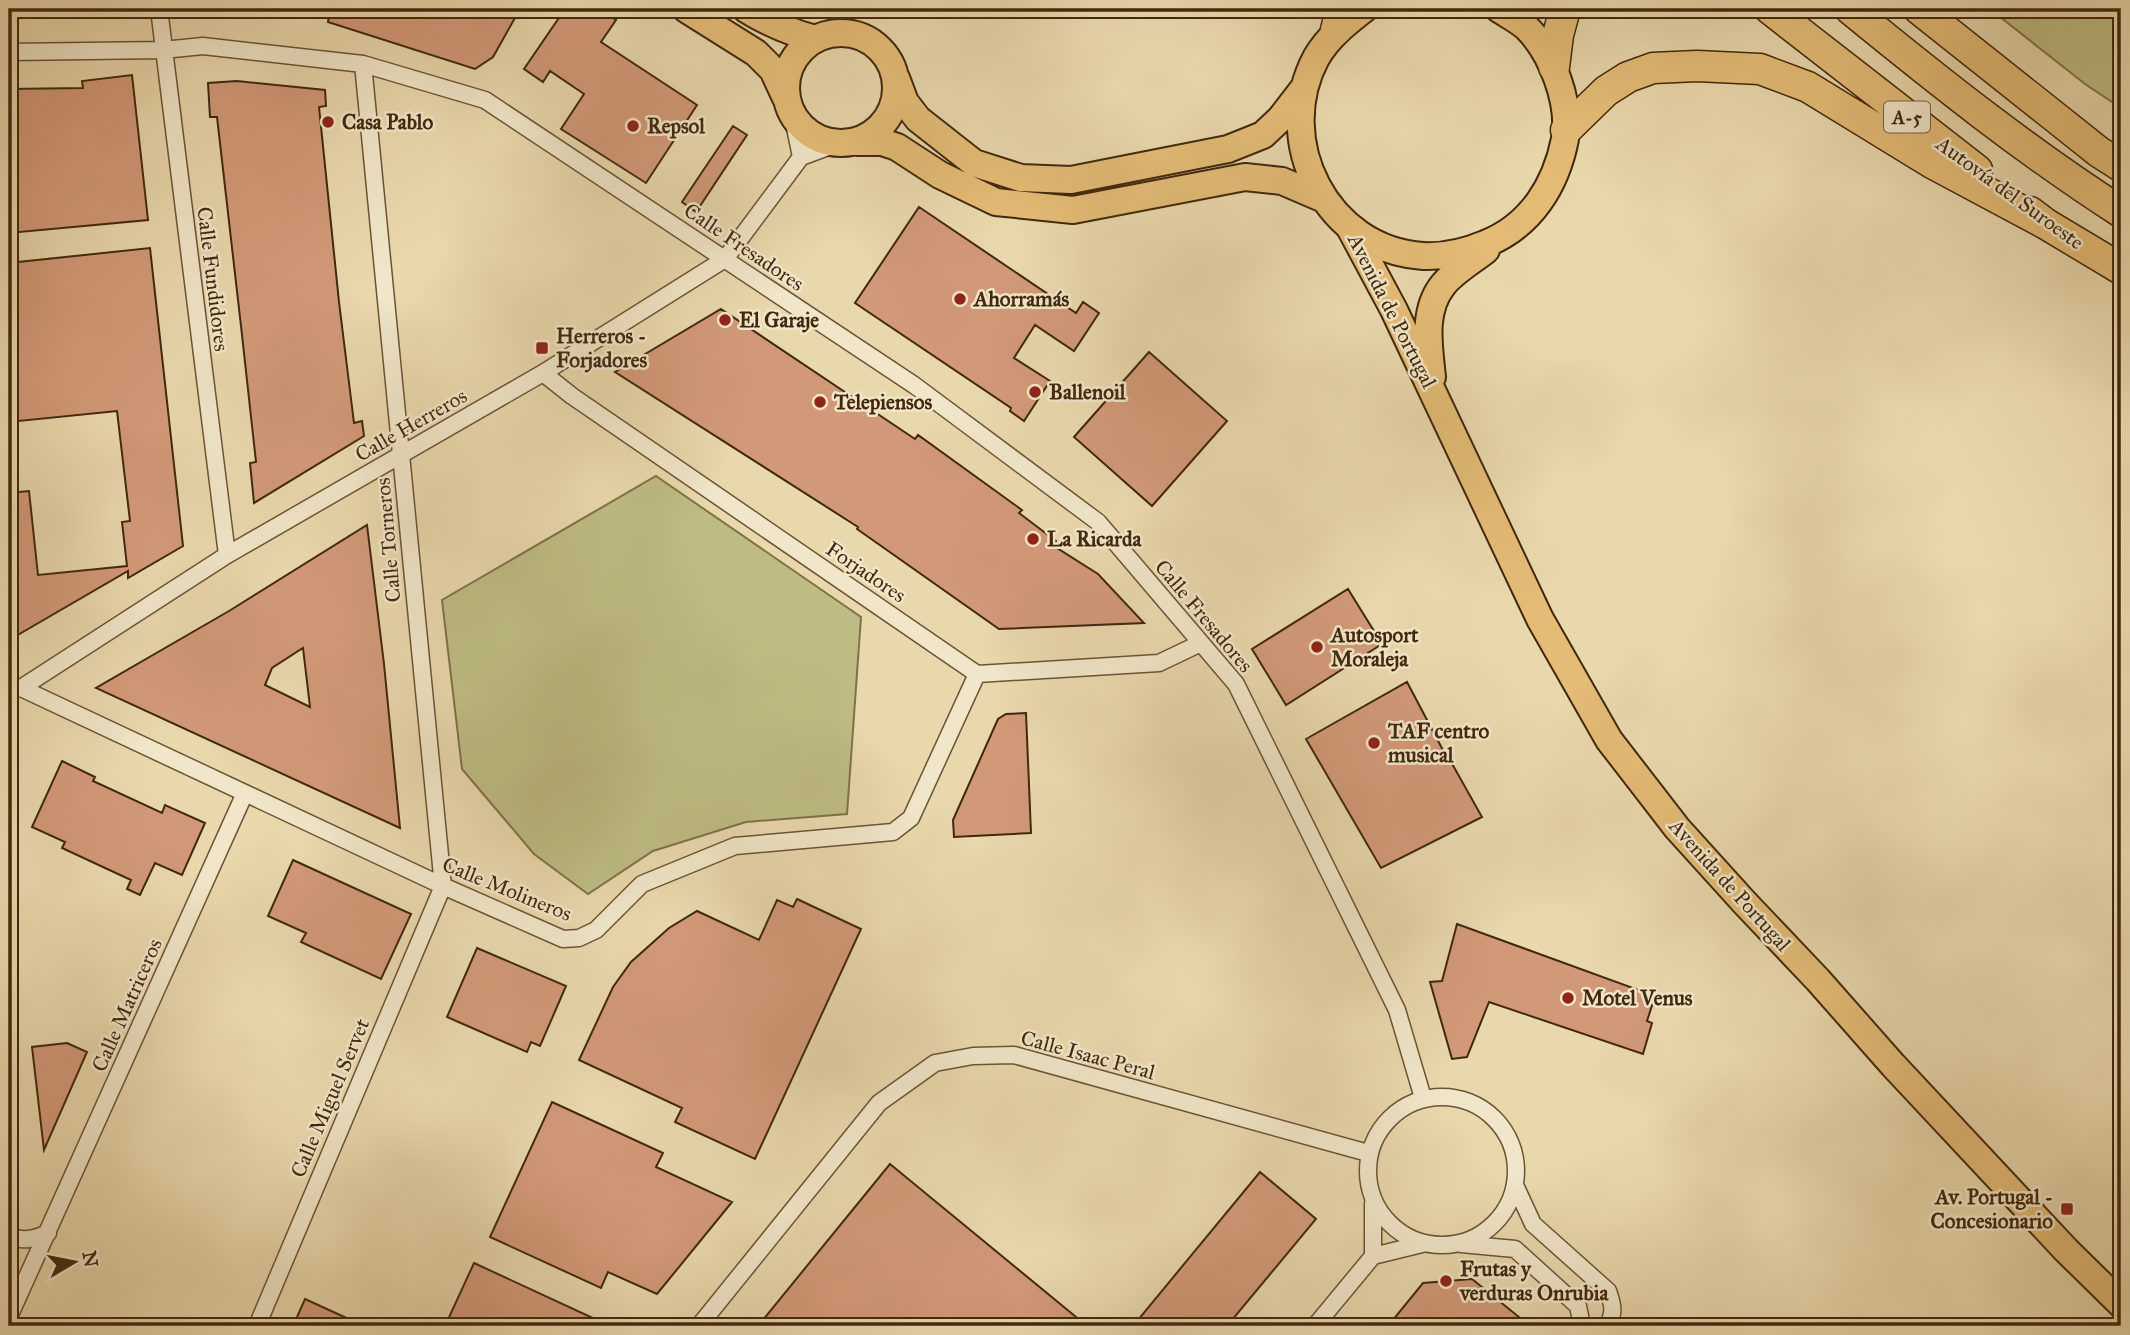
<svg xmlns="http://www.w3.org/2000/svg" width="2130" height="1335" font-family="'IM FELL Great Primer',serif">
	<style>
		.green { fill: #bebc84; stroke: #807248; stroke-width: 2 }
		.building { fill: #d29978; stroke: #41280d; stroke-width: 2; fill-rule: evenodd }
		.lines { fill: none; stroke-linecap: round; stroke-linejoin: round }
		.minor-casing { stroke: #6b5435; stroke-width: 19 }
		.primary-casing { stroke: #41280d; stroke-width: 30 }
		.motorway-casing { stroke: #41280d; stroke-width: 33 }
		.minor { stroke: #f1e6c9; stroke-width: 16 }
		.primary { stroke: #e4bc76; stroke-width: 26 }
		.motorway { stroke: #e4bc76; stroke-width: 30 }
		.poi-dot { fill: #8f2418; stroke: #f1e6c9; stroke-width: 2.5 }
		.labels { text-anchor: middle; stroke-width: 5; stroke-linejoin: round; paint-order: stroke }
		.shield { fill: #f1e6c9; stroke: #766145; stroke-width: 2 }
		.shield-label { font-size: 19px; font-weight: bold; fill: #41280d }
		.poi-label { font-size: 21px; font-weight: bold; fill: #41280d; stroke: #f1e6c9; text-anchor: start }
		.street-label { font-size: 21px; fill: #41280d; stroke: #f1e6c9 }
	</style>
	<rect width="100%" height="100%" fill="#e9d8ac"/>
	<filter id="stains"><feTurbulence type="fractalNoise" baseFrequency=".00286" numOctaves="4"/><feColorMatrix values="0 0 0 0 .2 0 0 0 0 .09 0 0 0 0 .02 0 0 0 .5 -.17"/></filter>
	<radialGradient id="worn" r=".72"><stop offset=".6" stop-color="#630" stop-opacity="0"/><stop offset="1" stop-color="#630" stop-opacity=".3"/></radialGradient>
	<path class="green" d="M1990,9H2121V108L2085,84Z
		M656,476L861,617L847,814L746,822L653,851L588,894L534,854L462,769L442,600Z"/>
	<path class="building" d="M330,9H520L493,57L475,69L328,22Z
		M565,9H599L616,20L601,42L697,105L646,183L561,129L584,94L550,71L543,82L524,69Z
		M132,75L148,220L9,233V89L83,88L82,81Z
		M237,81L325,90L326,106L319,107L339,302L354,423L362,421L364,436L254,503L250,463L256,462L241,326L217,117H210L208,83Z
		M733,126L747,135L696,212L682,202Z
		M919,207L1076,313L1083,302L1099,313L1074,351L1035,325L1014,358L1050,381L1024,421L1010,411L1011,408L855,303Z
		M150,248L183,546L128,578V571L9,640V493L29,491L38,575L127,566L122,522L130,521L117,411L9,422V263Z
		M721,309L915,439L918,435L1022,510L1019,513L1056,541L1054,546L1098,574L1144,623L999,629L857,529L858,527L615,372Z
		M1149,352L1227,421L1152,506L1074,437Z
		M367,525L384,664L400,828L96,688L229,611ZM303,648L310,707L265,685L272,668Z
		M1348,589L1382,644L1286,705L1252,649Z
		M1407,682L1445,754L1446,753L1482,817L1381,868L1306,739Z
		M1026,713L1031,833L954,837L953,820L998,719L1006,714Z
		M62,761L95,777L93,781L162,813L165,805L205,823L182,875L155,863L140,895L127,889L131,880L62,848L65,842L32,827Z
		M293,860L411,914L381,979L301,942L306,933L268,916Z
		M797,899L861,929L755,1159L675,1122L682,1108L579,1060L613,987L631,962L669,928L697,911L759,940L777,900L793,907Z
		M1457,924L1655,996L1647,1021L1652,1023L1643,1054L1489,1002L1467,1057L1452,1059L1430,982L1442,981Z
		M477,948L566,986L540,1046L531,1042L527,1052L447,1017Z
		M67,1043L87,1052L44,1150L32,1047Z
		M552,1102L663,1153L656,1167L732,1202L657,1294L608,1272L601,1288L490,1237Z
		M890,1164L1087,1326H758Z
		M1260,1172L1316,1219L1227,1326H1133Z
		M474,1263L610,1326H445Z
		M1472,1279L1530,1326H1388L1423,1283Z
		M305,1299L364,1326H293Z"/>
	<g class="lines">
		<g class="minor-casing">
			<path id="minor" d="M159,9L227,555
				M9,52L163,50L203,46L363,64L485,100L914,385L1098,522L1236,684L1397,1010L1423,1098
				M793,118L801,157
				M801,157L836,144
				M543,373L572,396L977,674L1159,663L1201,643
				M21,688L443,886L563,939L579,938L596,930L642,884L735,846L893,832L911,818L977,674
				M9,690L21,688L227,555L543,373L725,259L801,157
				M1368 1171a74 74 0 1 1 148 0a74 74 0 1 1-148 0Z
				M1515,1185L1533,1224L1608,1291C1613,1305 1615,1313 1607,1326
				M1373,1203V1256L1422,1244
				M9,1236C23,1242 34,1239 48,1233
				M1461,1244L1515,1249L1578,1306L1582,1326
				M9,1317L245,793
				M257,1326L443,886L363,64
				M699,1326L879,1103L935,1063L973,1056L1014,1055L1368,1153
				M1315,1326L1373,1256"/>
		</g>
		<g class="primary-casing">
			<path id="primary" d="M686,9L756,53L773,70L786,98
				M746,9C768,23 790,32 815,39
				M1364,9C1346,23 1328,37 1316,58C1272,141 1327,250 1423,256C1445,257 1466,252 1485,244C1531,226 1556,185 1565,139C1571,103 1552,52 1526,27C1518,20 1508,15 1499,9
				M786 88a55 55 0 1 1 110 0a55 55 0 1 1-110 0Z
				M896,78L905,102L918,119L974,163L1021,178L1071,180L1228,149L1263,135L1280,119L1304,88
				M857,142H882L897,147L940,175L996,202L1073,210L1245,177L1282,181L1324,199
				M1349,226L1394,310L1540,619L1609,740L1677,828L1744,902L1818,980L1893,1065L2066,1250L2121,1304
				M1432,377C1429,347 1422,311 1443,285C1453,272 1472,261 1486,250"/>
		</g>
		<g class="motorway-casing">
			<path id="motorway" d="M1770,9L1977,170
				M1850,9C1937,80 2026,151 2121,212
				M1919,9L2099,152L2121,166
				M1336,30L1341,9
				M1554,67L1558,35L1565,9
				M1566,130L1606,91L1628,77L1653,68L1697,66L1760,69L1808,87L1932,163L2046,224
				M2030,212L2046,224L2121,269"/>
		</g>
		<use href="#minor" class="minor"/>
		<use href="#primary" class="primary"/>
		<use href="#motorway" class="motorway"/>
	</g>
	<g class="poi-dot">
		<circle cx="328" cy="122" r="7"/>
		<circle cx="633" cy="126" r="7"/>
		<circle cx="960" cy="299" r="7"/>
		<circle cx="725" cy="320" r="7"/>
		<rect x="535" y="341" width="14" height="14" rx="3.5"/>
		<circle cx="1035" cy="392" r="7"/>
		<circle cx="820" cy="402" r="7"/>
		<circle cx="1033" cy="539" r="7"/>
		<circle cx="1317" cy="647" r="7"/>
		<circle cx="1374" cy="743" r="7"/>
		<circle cx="1568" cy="998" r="7"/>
		<rect x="2060" y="1202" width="14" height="14" rx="3.5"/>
		<circle cx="1446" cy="1281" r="7"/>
	</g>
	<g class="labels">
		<rect class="shield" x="1884" y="101.5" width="46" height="31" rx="5"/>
		<g class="shield-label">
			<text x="1907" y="124">A-5</text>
		</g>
		<g class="poi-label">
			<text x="342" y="129">Casa Pablo</text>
			<text x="647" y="133">Repsol</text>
			<text x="974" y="306">Ahorramás</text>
			<text x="739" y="327">El Garaje</text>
			<text x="556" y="343">Herreros -<tspan x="556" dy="24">Forjadores</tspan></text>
			<text x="1049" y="399">Ballenoil</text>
			<text x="834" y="409">Telepiensos</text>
			<text x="1047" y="546">La Ricarda</text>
			<text x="1331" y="642">Autosport<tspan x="1331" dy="24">Moraleja</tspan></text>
			<text x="1388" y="738">TAF centro<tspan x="1388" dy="24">musical</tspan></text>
			<text x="1582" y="1005">Motel Venus</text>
			<text x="2053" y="1204" text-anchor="end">Av. Portugal -<tspan x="2053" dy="24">Concesionario</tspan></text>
			<text x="1460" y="1276">Frutas y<tspan x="1460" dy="24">verduras Onrubia</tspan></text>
		</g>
		<g class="street-label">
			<text transform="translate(2010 193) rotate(36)" y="7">Autovía del Suroeste</text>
			<text transform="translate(744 247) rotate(34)" y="7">Calle Fresadores</text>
			<text transform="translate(213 279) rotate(83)" y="7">Calle Fundidores</text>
			<text transform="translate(1392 311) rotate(63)" y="7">Avenida de Portugal</text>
			<text transform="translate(411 425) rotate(-30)" y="7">Calle Herreros</text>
			<text transform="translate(388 540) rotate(-95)" y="7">Calle Torneros</text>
			<text transform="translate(866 572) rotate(34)" y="7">Forjadores</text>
			<text transform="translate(1204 616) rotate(50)" y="7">Calle Fresadores</text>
			<text transform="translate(1730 885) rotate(48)" y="7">Avenida de Portugal</text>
			<text transform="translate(507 889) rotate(22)" y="7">Calle Molineros</text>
			<text transform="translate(127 1005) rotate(-66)" y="7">Calle Matriceros</text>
			<text transform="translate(1088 1055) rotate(15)" y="7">Calle Isaac Peral</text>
			<text transform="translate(330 1098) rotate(-67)" y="7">Calle Miguel Servet</text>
		</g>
	</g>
	<rect width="2130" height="1335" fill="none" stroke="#e9d8ac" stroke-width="35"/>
	<rect x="10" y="10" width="2109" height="1314" fill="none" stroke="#41280d" stroke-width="3.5"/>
	<rect x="18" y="18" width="2095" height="1300" fill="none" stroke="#41280d" stroke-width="2"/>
	<g transform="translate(74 1262) rotate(80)" stroke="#f1e6c9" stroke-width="5" paint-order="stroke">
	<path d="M0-5L12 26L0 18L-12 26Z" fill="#41280d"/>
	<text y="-10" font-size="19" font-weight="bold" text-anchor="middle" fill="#41280d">N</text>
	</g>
	<rect width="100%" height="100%" filter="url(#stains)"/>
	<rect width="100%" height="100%" fill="url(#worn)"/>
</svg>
